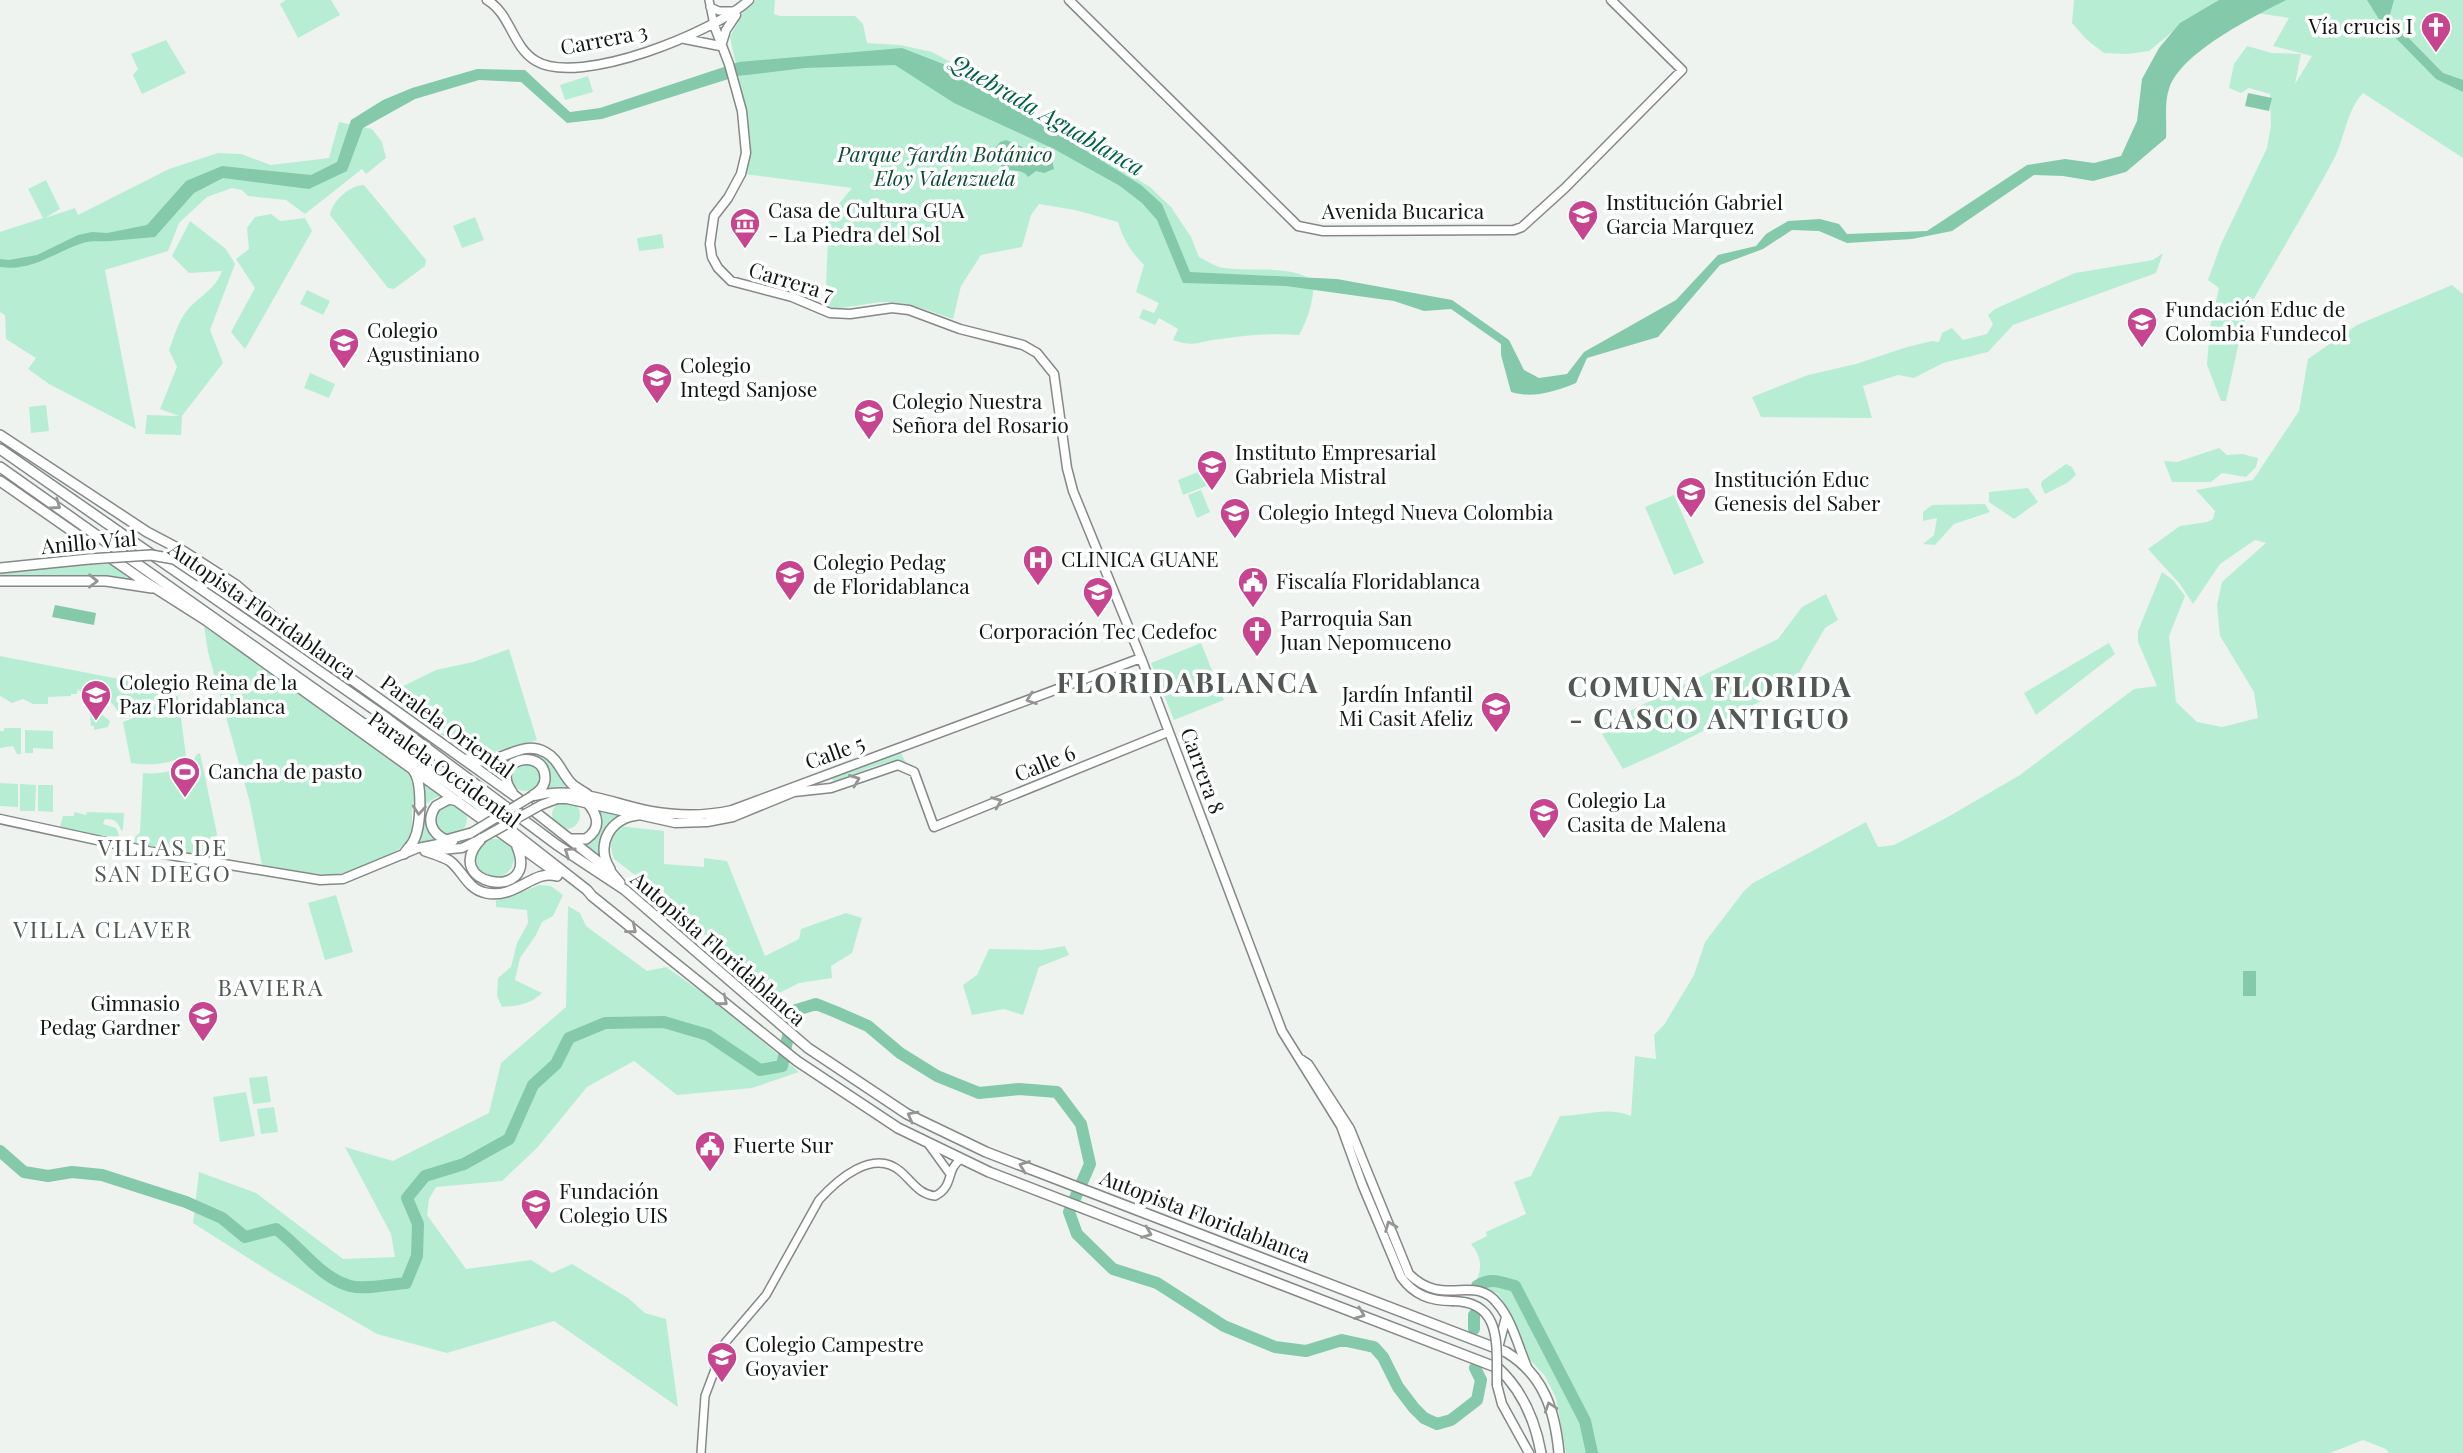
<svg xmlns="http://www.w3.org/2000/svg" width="2463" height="1453" font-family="'Playfair Display',serif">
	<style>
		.green { fill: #b7eed3 }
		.water { fill: #84caaa }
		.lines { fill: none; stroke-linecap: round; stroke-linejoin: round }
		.river { stroke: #84caaa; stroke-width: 12 }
		.tertiary-casing { stroke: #848886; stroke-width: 10 }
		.secondary-casing { stroke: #848886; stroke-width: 11 }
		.trunk-casing { stroke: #848886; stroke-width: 12 }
		.tertiary { stroke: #fff; stroke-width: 7 }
		.secondary { stroke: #fff; stroke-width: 8 }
		.trunk { stroke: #fff; stroke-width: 9 }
		.secondary-bridge-casing { stroke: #848886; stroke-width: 11; stroke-linecap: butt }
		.trunk-bridge-casing { stroke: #848886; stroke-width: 12; stroke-linecap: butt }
		.secondary-bridge { stroke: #fff; stroke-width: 8 }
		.trunk-bridge { stroke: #fff; stroke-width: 9 }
		.oneway { stroke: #959595 }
		.labels { text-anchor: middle; stroke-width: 7; stroke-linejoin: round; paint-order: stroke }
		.poi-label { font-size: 21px; fill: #131413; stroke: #feffff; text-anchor: start }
		.street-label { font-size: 21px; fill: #131413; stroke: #feffff }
		.park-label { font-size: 21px; font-style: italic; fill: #104934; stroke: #feffff }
		.water-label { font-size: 23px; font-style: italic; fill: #015f42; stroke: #feffff }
		.neighbourhood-label { font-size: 23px; letter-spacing: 2px; fill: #525654; stroke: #feffff }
		.district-label { font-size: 28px; font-weight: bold; letter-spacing: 2px; fill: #525654; stroke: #feffff }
	</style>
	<rect width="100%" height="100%" fill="#eef3f0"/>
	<path class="green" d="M286,0H331L340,15L298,38L280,4Z
		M756,0H775L774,14L780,16H855L863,24L867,43L900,45L932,52L990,83L1028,112L1150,187L1171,207L1191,237L1199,257C1207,261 1216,267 1224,268C1249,272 1298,264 1314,283C1313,302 1308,319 1299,335C1273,333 1246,335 1221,339C1198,341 1197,348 1173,340L1178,329L1159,318L1155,325L1139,318L1143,309L1154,313L1159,303L1136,292L1144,265C1131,252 1123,239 1118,222L1075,210L1039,204L1031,215L1022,247L981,255L961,286L953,319C930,311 906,301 882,302C862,304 846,309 825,308L829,216L852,188L744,174L751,153L749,127L730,37L743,12Z
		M2074,0H2463V158L2363,93C2347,110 2345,136 2335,157C2308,207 2278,257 2249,307L2241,333L2226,401H2221L2207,365L2210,327L2219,288L2208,280L2221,244L2267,148L2271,125L2270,94L2249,88L2241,93L2229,88L2234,64L2247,46L2272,53L2301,54L2295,84L2312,56L2273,46L2289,18L2243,11L2182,24L2149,51L2128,54L2104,53L2087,40L2072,23Z
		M166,40L186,73L142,94L133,75L138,69L131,54Z
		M588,76L593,92L565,100L560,85Z
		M339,122L372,129L382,142L386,158L366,174L362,169L305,214L286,200L248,196L242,190L232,188L207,197L179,223L168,251L105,270L136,429L49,384L28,369L36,358L6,339L5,315L0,312V232L43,218L28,189L46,180L60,209L45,218L75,208L78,215L169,169L218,153L241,154L271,165L329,158Z
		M364,185L426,260L425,266L394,289L388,288L330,215C332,201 350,185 364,185Z
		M271,214L280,221L305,218L312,231L245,349L231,332L255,288L236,259L249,249L247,228L255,217Z
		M475,217L484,240L462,248L453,226Z
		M190,221L226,249L235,264L210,330L223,363L182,416L181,435L145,434L147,415L179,416L160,409L177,367L169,350C173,340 176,328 182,318C192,299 215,292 222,271L189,273L172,256Z
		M662,234L664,248L639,251L637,238Z
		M2163,253L2156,273L2013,325L1988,352L1943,363L1914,378L1898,375L1863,386L1872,418L1761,417L1752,397L1808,375L1856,364L1907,347L1932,341L1939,342L1942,333L1952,328L1963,340L1987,334L1993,324L1988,315L1995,309L2075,273L2153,260Z
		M2452,285L2463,294V1453H2389L2386,1449L2363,1440L2330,1453H1566L1556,1398L1545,1376L1529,1359L1503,1301L1497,1293L1474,1285C1483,1270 1482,1257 1471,1244L1487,1236L1486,1232L1526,1214L1514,1182L1531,1176L1560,1116C1585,1116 1607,1106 1631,1116L1635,1056L1656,1059L1654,1035L1664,1025L1694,975L1705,942L1744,891L1753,883L1866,822L1878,847L1894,845L1946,818L2020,775L2134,689L2157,686L2138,642V631L2162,572L2173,580L2185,596L2169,636L2176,702L2197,722L2222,727L2258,718L2254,692L2220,636L2217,605L2222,582L2266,543L2255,540L2220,564L2193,604L2180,584L2148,549L2180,526L2207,522L2213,519L2215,511L2196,490L2253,480L2299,411L2308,359L2357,325Z
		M307,290L330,301L323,315L300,304Z
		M310,373L335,384L329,398L304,388Z
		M46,405L49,431L31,433L29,407Z
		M2219,448L2227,455L2242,454L2258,458L2256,467L2246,477L2222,473L2211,482H2172L2164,461L2177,462Z
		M2066,464L2072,467L2076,475L2067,483L2045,494L2041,485L2042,481Z
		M1203,470L1209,485L1183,495L1178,480Z
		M2028,488L2038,502L2014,519L1989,502V492Z
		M1201,490L1210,512L1197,518L1188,495Z
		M1674,495L1704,563L1674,575L1645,507Z
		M1985,504L1990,512L1954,524L1935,545L1923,544L1934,535L1937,518L1923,521V512L1932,505Z
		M111,564L129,579L0,577V569Z
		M1826,594L1838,620L1825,628L1792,685L1674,746L1623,769L1602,734L1607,732L1603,724L1778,639L1802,607Z
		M204,626L409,773C420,788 413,797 412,814C412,823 414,832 409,840C402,852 351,873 337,874C312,876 286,868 262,865L250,803L208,652Z
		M1201,643L1224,700L1174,720L1151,663Z
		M2109,643L2115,654L2036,715L2024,693Z
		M509,649L537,740L479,756L466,754L421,718L407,714L387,694L436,670L473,662Z
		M0,656L176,690L159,692L152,704H142L135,714L121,719C115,699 99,693 79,691L78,688L77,694H71V696L48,697V704H33L23,699L12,703L0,696Z
		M160,696H178L186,756C170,764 149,766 131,763L123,722L138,716L144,709L153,708Z
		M89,704H100V713L110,721L108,727L94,730V726H91Z
		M4,728H21V754H17L13,746L0,748V731H4Z
		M25,730L53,731V749L33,748V753H25Z
		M518,751C562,755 545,761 571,786L545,788C558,751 515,746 506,766C503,773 505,781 506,788L476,764H497Z
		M200,753L217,834L213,860L134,843L135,837L140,832L143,773C161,775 179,770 194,760L196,755Z
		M897,753H901L907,765C890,755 852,776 834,783L832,778Z
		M511 777a14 14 0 1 1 28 0a14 14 0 1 1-28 0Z
		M422,778L447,797H437L427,803C423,819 424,827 433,840L415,845L425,796Z
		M0,783L18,784V807L0,806Z
		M20,784L36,785L35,811H20Z
		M38,785H53V812L38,811Z
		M552 815a14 14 0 1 1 28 0a14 14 0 1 1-28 0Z
		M435 819a16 16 0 1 1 32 0a16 16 0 1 1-32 0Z
		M598,809L625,815C607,824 596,837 601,858L582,843C600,840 606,825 598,809Z
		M74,812L86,815L87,812L124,813L123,830H121C118,822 115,819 105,819L103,824L116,828L119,835L118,839L60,827L63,816H74Z
		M619,826L664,831V864L704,867V858L727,861L765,956L799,939L801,929L846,913L862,918L852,953L831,966L832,978L799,983L773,996L750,979L673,904L614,859C609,846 611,838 619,826Z
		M476 858a19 19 0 1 1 38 0a19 19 0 1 1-38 0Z
		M539,885L551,886L563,895L553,916L542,922L536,935L520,958L515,980L542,993C531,1004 518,1006 502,1007L497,996L498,978L511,967L517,943L528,923L527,910L496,907V900L507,898Z
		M336,895L353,952L325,960L308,903Z
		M568,906L580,913L586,926L647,971L666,967L713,1000L799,1072L752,1088L677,1095L634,1061L587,1087L537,1148L502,1181L436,1187L429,1199L427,1215L466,1269L531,1260L552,1273L572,1264L628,1298L645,1313L666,1319L678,1407L554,1321L447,1353L377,1334L275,1275L193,1223L199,1172L256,1193L343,1259L395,1257L391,1234L345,1147L393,1161L489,1113L501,1063L566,1007Z
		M1065,946L1069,955L1039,967L1023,1015L1004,1009L972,1015L963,985L977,975L989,949L1042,950Z
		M267,1076L271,1102L253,1104L249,1078Z
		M246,1092L255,1136L220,1142L213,1097Z
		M274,1107L278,1132L261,1134L257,1109Z"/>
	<path class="water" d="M2219,0H2286C2253,17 2180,53 2169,89C2164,103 2167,123 2166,138L2126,172L2093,181L2063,176L2034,175L1952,231L1912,239L1847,243L1819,231L1792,230L1763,249L1720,265L1658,337L1587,358L1576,383C1557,391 1532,399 1511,392L1501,355V344L1451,309L1424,311L1394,301L1286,286L1183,283L1157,220L1142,203L1120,186L1054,149L954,103L895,65L805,68L738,76L602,119L567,123L521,82L479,80L415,99L363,128L347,171L309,189L223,178L194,193L155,237C140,238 125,240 111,241C101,242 93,240 83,243C55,252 32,272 0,267V259L9,260L37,255L78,235L92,232L107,233L147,225L186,181L222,166L311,175L337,162L351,120L383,100L412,88L477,69L525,70L570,112L600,108L739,62L902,48L951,67L1141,185L1162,204L1190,272L1337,279L1452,300L1509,340L1524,370L1539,378L1567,374L1584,352L1676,300L1718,255L1756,246L1766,234L1788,221L1820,219L1839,224L1847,234L1927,231L2027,165L2065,159L2094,163L2121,156L2137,121L2142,79L2159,48L2180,23Z
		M2367,0H2394L2389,18L2443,73L2463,80V92L2436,79L2382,24Z
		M2248,93L2272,98L2269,111L2245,106Z
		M1006,140L1052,159L1054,169L1044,173L1036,171L1028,177C1024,170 1012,170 1005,170L994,158L997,153L996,147L1000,142Z
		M55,605L96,613L94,625L52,617Z
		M2243,971H2256V996H2243Z"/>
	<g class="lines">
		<path class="river" d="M0,1151L24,1172L48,1176L72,1172L102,1175L186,1202L222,1218L245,1237L276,1229C301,1247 319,1277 350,1286C366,1290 390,1284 406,1283L417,1256L418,1224L407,1198L425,1176L464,1164L509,1139L533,1085L556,1064L569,1038L605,1023L664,1022L708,1035L760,1070L782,1066L793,1011L816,1004L836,1012L868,1026L900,1053L937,1076L979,1093L1019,1089L1057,1092L1081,1124L1090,1164L1069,1212L1077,1234L1113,1269L1157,1283L1224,1326L1275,1347L1306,1351L1342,1340L1374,1347L1383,1357L1398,1387L1414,1408L1424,1418L1437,1424L1451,1420L1477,1400L1481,1380L1475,1368
			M1477,1286C1491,1277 1500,1282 1515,1286L1585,1421L1592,1453
			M1474,1315V1329"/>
		<g class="tertiary-casing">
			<path id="tertiary" d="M709,0L714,25
				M710,7L719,11H734
				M929,1145L950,1174
				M701,1453L705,1396L725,1343L766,1295L819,1200C837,1180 873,1148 900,1171C912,1181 918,1194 935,1196C955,1186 945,1170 961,1159"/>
		</g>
		<g class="secondary-casing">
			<path id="secondary" d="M487,0C511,14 512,47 536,61C579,87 715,32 749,0
				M1069,0L1298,226L1323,231L1514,230L1522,227L1565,188L1682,70L1611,0
				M714,25L729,64L742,111L746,153L741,174L728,198L714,216L710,244L712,257L718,268L731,281L792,297L830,313L850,314L892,308L909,310L960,329L1023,345L1037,353L1054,374L1067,468L1073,491L1141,658L1282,1031L1341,1126L1362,1184L1401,1277C1414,1295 1430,1301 1452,1301
				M685,39L720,46
				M722,43L726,30L736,15
				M534,796C577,785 610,803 651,811C679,816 705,816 732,810L1141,658
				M541,805L557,799H567L675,823L707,822L733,817L794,792L831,788L898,765L914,772L934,827L1168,732
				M0,819L152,852L320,880L343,879L418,848L453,841
				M431,851L462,848L482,838
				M1299,1058L1308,1064L1350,1129L1409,1274C1443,1308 1474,1274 1497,1303C1512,1320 1518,1346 1527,1367
				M1498,1348L1506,1317
				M1497,1385L1502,1404L1529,1453"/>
		</g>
		<g class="trunk-casing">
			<path id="trunk" d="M0,435L147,532L183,551L236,585L319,656L515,796L610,871L620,883
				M0,449L388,719L557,845L625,890L808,1048L907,1114L986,1152L1506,1352C1544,1375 1555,1411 1559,1453
				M0,467L473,801L587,890L592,896L797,1061L898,1128L989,1172L1498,1368C1523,1391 1535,1420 1541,1453
				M0,481L141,579L207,621L558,874
				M0,568L89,559
				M0,581H106L152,588
				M467,759C501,769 518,738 545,752C559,759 562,775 573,785C577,788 582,791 587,794
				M512,792C488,759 545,746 545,778C545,787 539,792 532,796
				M458,801L449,799L436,806C426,820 431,833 446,840L471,833
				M482,838C436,885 541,904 517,847
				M570,839H586C602,828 598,815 587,802
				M425,851C433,854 442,856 450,861C463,871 467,889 486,893C517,899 533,869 557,876
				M404,854C407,849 412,845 414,840C421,826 423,782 413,770
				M610,869C595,845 610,818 638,815"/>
		</g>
		<use href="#tertiary" class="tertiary"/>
		<use href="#secondary" class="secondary"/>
		<use href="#trunk" class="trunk"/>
		<g class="secondary-bridge-casing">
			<path id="secondary-bridge" d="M471,833L532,796
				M482,838L541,805
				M1452,1301C1504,1301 1496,1348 1497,1385"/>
		</g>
		<g class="trunk-bridge-casing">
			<path id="trunk-bridge" d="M89,559L151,555L174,559L319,656"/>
		</g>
		<use href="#secondary-bridge" class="secondary-bridge"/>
		<use href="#trunk-bridge" class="trunk-bridge"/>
	</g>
	<defs><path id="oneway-chevron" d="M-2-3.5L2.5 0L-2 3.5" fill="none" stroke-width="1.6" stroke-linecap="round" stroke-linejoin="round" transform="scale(1.75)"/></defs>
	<g class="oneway">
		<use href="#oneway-chevron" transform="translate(56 505) rotate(35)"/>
		<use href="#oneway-chevron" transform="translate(93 581) rotate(1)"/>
		<use href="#oneway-chevron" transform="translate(1031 699) rotate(160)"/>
		<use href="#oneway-chevron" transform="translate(855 780) rotate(-21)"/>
		<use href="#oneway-chevron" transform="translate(997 802) rotate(-22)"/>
		<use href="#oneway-chevron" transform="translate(419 810) rotate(95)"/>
		<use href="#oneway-chevron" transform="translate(569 852) rotate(-146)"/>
		<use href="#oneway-chevron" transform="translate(632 929) rotate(39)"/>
		<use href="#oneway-chevron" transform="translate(723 1001) rotate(39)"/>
		<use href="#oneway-chevron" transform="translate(912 1116) rotate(-152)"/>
		<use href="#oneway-chevron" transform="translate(1024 1166) rotate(-159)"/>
		<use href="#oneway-chevron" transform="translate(1390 1226) rotate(-112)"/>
		<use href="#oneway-chevron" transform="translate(1147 1233) rotate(21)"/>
		<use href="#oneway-chevron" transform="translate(1360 1314) rotate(21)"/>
		<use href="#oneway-chevron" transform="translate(1550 1407) rotate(-108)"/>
	</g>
	<defs>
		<g id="church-pin" transform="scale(1.575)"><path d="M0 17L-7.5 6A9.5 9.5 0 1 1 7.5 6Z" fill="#c6458e" stroke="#feffff"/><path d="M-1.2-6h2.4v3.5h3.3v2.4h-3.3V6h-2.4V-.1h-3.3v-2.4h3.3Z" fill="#fff"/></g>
		<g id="school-pin" transform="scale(1.575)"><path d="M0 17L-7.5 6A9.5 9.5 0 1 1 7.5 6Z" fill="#c6458e" stroke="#feffff"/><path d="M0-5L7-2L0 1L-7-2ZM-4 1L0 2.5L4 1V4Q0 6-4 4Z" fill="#fff"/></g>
		<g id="museum-pin" transform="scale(1.575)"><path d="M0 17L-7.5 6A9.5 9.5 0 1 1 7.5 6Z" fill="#c6458e" stroke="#feffff"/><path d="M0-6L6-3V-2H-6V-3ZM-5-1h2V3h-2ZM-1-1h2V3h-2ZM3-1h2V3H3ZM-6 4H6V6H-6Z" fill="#fff"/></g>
		<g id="hospital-pin" transform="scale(1.575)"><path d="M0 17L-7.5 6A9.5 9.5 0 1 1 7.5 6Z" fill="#c6458e" stroke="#feffff"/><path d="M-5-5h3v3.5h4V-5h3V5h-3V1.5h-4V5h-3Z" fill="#fff"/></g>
		<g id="civic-pin" transform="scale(1.575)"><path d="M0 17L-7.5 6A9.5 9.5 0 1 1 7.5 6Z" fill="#c6458e" stroke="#feffff"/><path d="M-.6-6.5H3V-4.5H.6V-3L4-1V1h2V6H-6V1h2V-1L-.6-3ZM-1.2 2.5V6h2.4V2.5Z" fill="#fff"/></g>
		<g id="stadium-pin" transform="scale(1.575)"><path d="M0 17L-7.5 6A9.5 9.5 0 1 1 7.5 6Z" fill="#c6458e" stroke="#feffff"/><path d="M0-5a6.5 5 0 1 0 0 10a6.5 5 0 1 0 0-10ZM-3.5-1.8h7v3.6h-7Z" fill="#fff"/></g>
	</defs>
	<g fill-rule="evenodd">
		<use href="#church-pin" x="2436" y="27"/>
		<use href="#school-pin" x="1583" y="215"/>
		<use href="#museum-pin" x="745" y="223"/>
		<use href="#school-pin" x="2142" y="322"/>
		<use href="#school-pin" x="344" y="343"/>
		<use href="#school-pin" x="657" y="378"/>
		<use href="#school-pin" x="869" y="414"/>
		<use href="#school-pin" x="1212" y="465"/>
		<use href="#school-pin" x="1691" y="492"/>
		<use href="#school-pin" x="1235" y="513"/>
		<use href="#hospital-pin" x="1038" y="560"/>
		<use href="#school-pin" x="790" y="575"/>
		<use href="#civic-pin" x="1253" y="582"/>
		<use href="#school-pin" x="1098" y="592"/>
		<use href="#church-pin" x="1257" y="631"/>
		<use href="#school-pin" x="96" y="695"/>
		<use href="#school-pin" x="1496" y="707"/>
		<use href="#stadium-pin" x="185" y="772"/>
		<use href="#school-pin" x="1544" y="813"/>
		<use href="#school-pin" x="203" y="1016"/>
		<use href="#civic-pin" x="710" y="1146"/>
		<use href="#school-pin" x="536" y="1204"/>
		<use href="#school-pin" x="722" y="1357"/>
	</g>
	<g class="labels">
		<g class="poi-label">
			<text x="2413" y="34" text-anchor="end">Vía crucis I</text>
			<text x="1606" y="210">Institución Gabriel<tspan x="1606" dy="24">Garcia Marquez</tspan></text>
			<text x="768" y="218">Casa de Cultura GUA<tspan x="768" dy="24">- La Piedra del Sol</tspan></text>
			<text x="2165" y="317">Fundación Educ de<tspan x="2165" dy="24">Colombia Fundecol</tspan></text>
			<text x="367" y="338">Colegio<tspan x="367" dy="24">Agustiniano</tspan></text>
			<text x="680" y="373">Colegio<tspan x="680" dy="24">Integd Sanjose</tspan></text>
			<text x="892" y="409">Colegio Nuestra<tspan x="892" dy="24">Señora del Rosario</tspan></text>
			<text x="1235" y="460">Instituto Empresarial<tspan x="1235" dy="24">Gabriela Mistral</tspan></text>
			<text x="1714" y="487">Institución Educ<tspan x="1714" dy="24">Genesis del Saber</tspan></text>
			<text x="1258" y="520">Colegio Integd Nueva Colombia</text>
			<text x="1061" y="567">CLINICA GUANE</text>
			<text x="813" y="570">Colegio Pedag<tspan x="813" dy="24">de Floridablanca</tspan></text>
			<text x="1276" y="589">Fiscalía Floridablanca</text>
			<text x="1280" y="626">Parroquia San<tspan x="1280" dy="24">Juan Nepomuceno</tspan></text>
			<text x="1098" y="639" text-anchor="middle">Corporación Tec Cedefoc</text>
			<text x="119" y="690">Colegio Reina de la<tspan x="119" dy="24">Paz Floridablanca</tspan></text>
			<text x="1473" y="702" text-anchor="end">Jardín Infantil<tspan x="1473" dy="24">Mi Casit Afeliz</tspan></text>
			<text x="208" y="779">Cancha de pasto</text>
			<text x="1567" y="808">Colegio La<tspan x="1567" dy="24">Casita de Malena</tspan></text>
			<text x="180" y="1011" text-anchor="end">Gimnasio<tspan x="180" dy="24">Pedag Gardner</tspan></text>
			<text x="733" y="1153">Fuerte Sur</text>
			<text x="559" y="1199">Fundación<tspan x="559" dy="24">Colegio UIS</tspan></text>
			<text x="745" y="1352">Colegio Campestre<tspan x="745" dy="24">Goyavier</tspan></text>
		</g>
		<g class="street-label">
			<text transform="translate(604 40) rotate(-11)" y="7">Carrera 3</text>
			<text x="1403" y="219">Avenida Bucarica</text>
			<text transform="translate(791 282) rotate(17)" y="7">Carrera 7</text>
			<text transform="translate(89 543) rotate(-5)" y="7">Anillo Víal</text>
			<text transform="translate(262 611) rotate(35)" y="7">Autopista Floridablanca</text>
			<text transform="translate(447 727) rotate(36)" y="7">Paralela Oriental</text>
			<text transform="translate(835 753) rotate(-20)" y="7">Calle 5</text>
			<text transform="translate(1045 764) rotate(-22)" y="7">Calle 6</text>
			<text transform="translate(444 770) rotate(36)" y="7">Paralela Occidental</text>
			<text transform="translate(1202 771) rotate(70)" y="7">Carrera 8</text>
			<text transform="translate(718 949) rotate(41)" y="7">Autopista Floridablanca</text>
			<text transform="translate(1205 1217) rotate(21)" y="7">Autopista Floridablanca</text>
		</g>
		<g class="park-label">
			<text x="945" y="162">Parque Jardín Botánico<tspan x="945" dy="24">Eloy Valenzuela</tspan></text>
		</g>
		<g class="water-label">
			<text transform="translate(1047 115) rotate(30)" y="8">Quebrada Aguablanca</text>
		</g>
		<g class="neighbourhood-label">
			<text x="163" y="856">VILLAS DE<tspan x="163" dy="26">SAN DIEGO</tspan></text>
			<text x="103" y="938">VILLA CLAVER</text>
			<text x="271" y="996">BAVIERA</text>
		</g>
		<g class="district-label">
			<text x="1188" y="693">FLORIDABLANCA</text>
			<text x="1710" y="697">COMUNA FLORIDA<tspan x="1710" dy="32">- CASCO ANTIGUO</tspan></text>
		</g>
	</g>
</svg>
